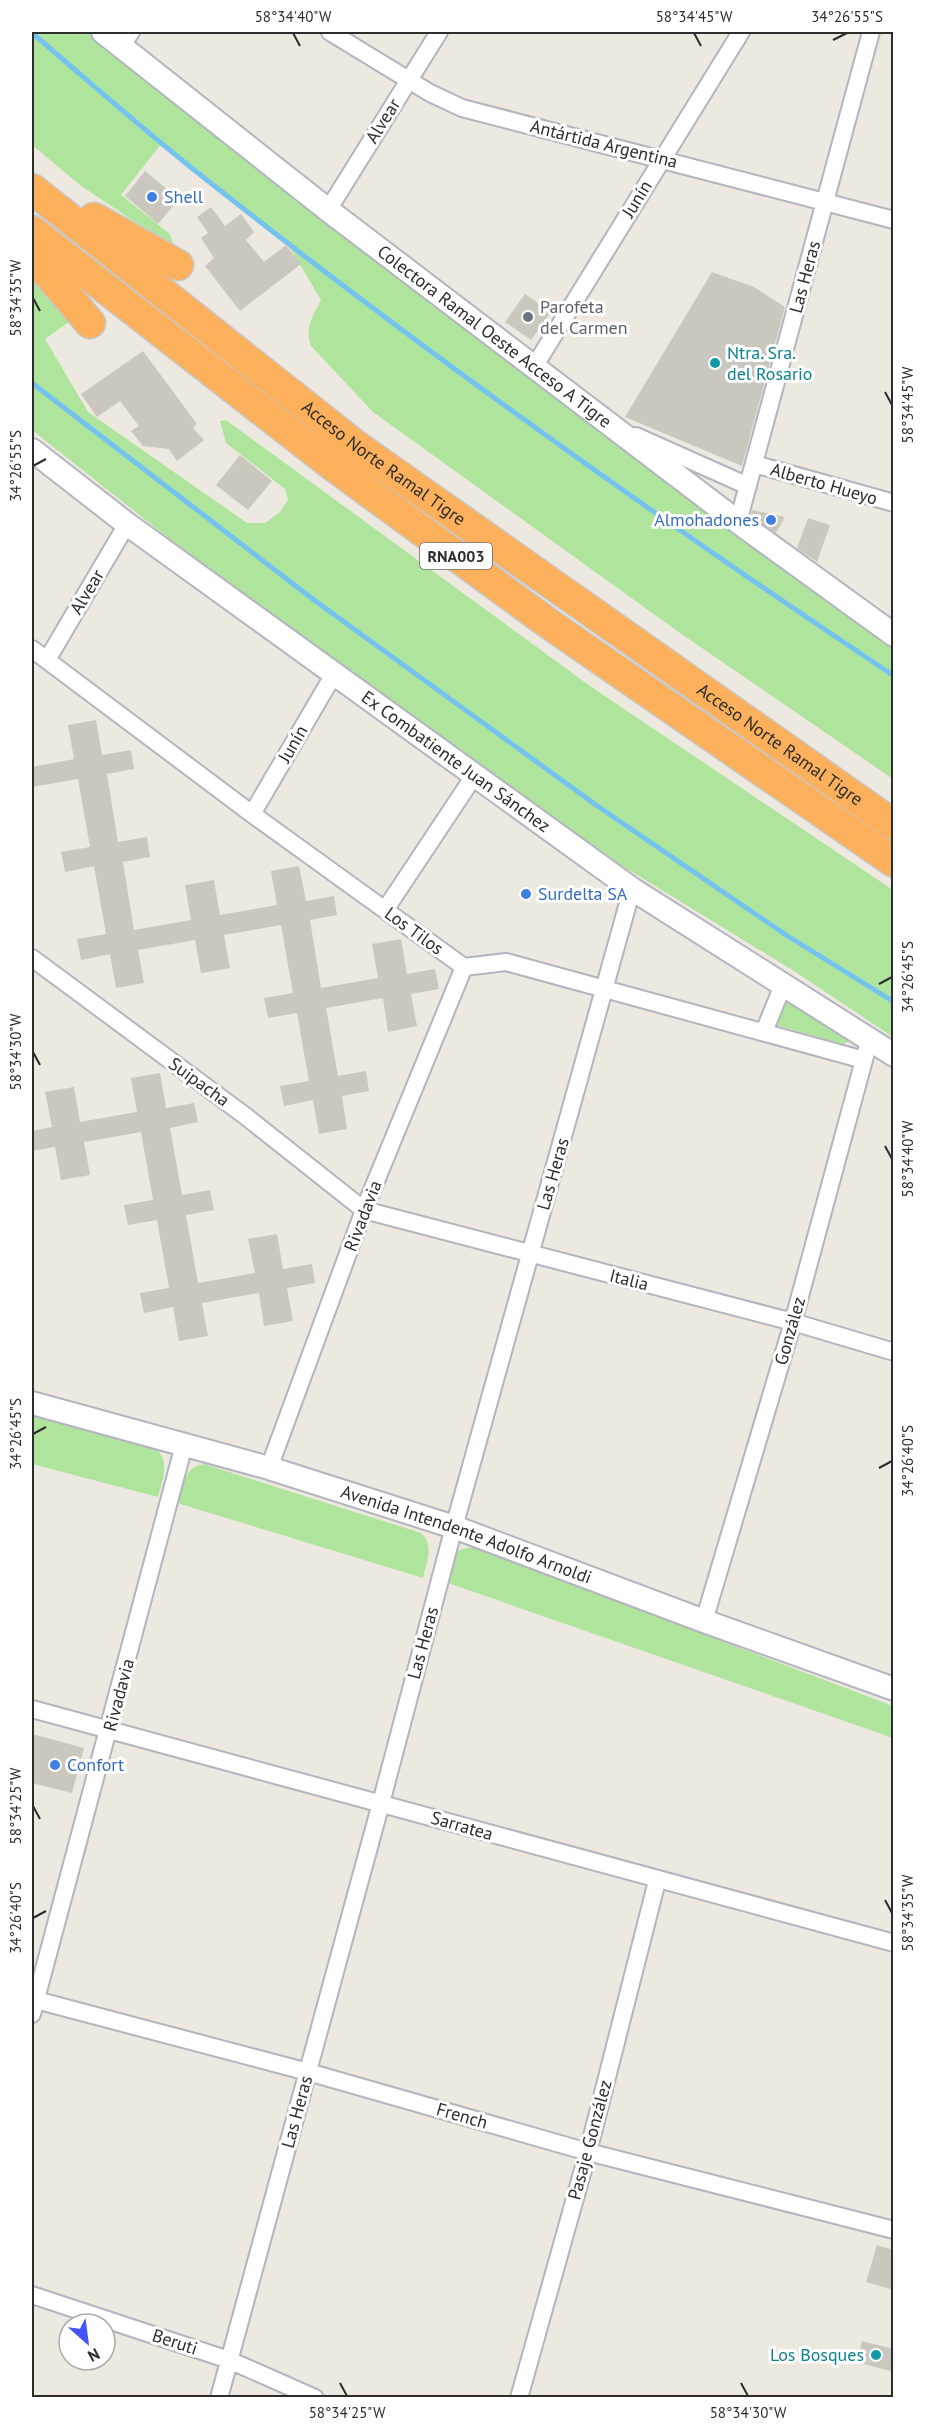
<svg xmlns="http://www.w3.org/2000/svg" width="925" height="2429" font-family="'PT Sans',sans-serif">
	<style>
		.green { fill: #afe49d }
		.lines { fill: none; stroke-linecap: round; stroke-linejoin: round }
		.stream { stroke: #74c3ee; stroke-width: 5 }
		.building { fill: #cac7be }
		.street-casing { stroke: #b3b4c0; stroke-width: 20 }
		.secondary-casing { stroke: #b3b4c0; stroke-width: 26 }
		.highway-casing { stroke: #c8c8c8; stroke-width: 33 }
		.street { stroke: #fff; stroke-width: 16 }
		.secondary { stroke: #fff; stroke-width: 22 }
		.highway { stroke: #fdb05c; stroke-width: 30 }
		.ticks { fill: none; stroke: #2d2d2d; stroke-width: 2 }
		.shop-dot { fill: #3f7fe0; stroke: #fff; stroke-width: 2 }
		.worship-dot { fill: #6b7280; stroke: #fff; stroke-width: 2 }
		.culture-dot { fill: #0f9aa8; stroke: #fff; stroke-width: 2 }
		.labels { text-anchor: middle; stroke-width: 6; stroke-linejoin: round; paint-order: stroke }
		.shield { fill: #fff; stroke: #6c6c6c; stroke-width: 1.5 }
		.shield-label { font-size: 16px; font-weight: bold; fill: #2d2d2d }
		.street-label { font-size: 18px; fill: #2d2d2d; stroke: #fff }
		.shop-label { font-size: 18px; fill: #366cbe; stroke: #fff; text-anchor: start }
		.worship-label { font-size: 18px; fill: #5b616d; stroke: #fff; text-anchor: start }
		.culture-label { font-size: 18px; fill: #0d838f; stroke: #fff; text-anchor: start }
		.neatline { fill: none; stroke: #2d2d2d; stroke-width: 2 }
		.ticks-label { font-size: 15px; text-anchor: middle; fill: #2d2d2d }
	</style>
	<rect width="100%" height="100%" fill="#eee9e0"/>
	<path class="green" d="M32,32H91L323,221L893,645V779L680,633L373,412L311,346C304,327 313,316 321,300L286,241L162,143L121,195L170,234L175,249L80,185L32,145Z
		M32,271L76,317L45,339L88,412L247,523H265L279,513L288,500L285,489L226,443L220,421L226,420L590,686L893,890V1037L794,971L624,867L403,711L167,537L32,430Z
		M784,998L848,1039V1042L843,1044L772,1024Z
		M32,1413L156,1449C171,1462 162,1481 158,1497L32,1464Z
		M204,1464L421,1533C435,1546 426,1563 423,1578L177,1503C182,1485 183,1468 204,1464Z
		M466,1548H476L893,1706V1738L448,1583L453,1561L458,1551Z"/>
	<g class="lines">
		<path class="stream" d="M32,33C85,78 138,125 193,169C418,348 654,516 894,676
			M32,383L314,600L596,805L786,935L894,1002"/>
	</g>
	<path class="building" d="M145,171L179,199L158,224L125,196Z
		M211,207L225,226L241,214L254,232L246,240L264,262L286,245L301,264L240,311L205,266L214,258L201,238L208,233L197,217Z
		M712,272L754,287L785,307L742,466L625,417Z
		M525,294L551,312L531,340L505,322Z
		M143,351L197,424L193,428L204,440L177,461L169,449L143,446L131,431L139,426L120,401L97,417L81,394Z
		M240,455L272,481L248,510L216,485Z
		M752,510L785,517L776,533L751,515Z
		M808,518L830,525L817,562L797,548Z
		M96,720L102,755L131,750L134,769L107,774L118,842L147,837L150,857L123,862L134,930L191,920L185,885L214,880L220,915L277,905L271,871L299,866L306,901L334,896L337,915L310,920L321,988L378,978L372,944L401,939L407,974L435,969L439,989L411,994L417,1026L388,1032L383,998L326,1008L338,1076L366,1071L369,1091L342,1096L347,1129L319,1134L313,1100L284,1106L280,1086L309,1081L297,1013L268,1018L264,998L293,993L281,925L224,935L230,968L201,973L195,940L138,950L144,983L116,988L110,954L81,960L77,939L106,934L94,866L65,872L61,852L90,847L78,779L32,787V767L74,759L68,725Z
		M160,1073L166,1108L194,1103L198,1122L170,1128L182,1195L210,1190L214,1210L186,1215L198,1283L255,1273L248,1239L277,1234L283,1269L312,1264L315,1283L287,1288L293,1321L264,1326L259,1293L230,1298L202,1303L208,1336L179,1341L173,1307L144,1313L140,1293L169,1288L157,1220L128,1225L124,1205L153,1200L141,1132L84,1142L90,1175L61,1180L55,1147L32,1151V1131L52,1127L45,1092L74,1087L80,1122L137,1112L131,1078Z
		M32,1734L84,1748L72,1793L32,1783Z
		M877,2245L894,2250V2290L866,2282Z
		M862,2341L894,2349V2372L856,2362Z"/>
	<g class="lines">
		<g class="street-casing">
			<path id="street" d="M330,32L430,93L462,108L894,220
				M121,46L131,32
				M328,210L439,32
				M534,367L741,32
				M636,436L748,486
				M754,464L894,503
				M738,522L871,32
				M32,649L252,814L464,967L506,962L864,1060
				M47,660L127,524
				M252,814L334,674
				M385,910L474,776
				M32,958L244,1115L364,1210L793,1322L894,1352
				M764,1032L783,985
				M269,1468L364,1210L464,967
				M704,1621L793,1322L867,1049
				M32,1709C319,1786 605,1867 894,1943
				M32,1999L308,2072L588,2152L894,2230
				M32,2014L184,1445
				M32,2295L229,2360L315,2398
				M219,2398L381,1803L454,1527L632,889
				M519,2398L588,2152L657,1881"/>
		</g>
		<g class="secondary-casing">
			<g id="secondary">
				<path id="s1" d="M103,32L328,210L738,522L894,635"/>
				<path id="s2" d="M32,450L127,524L632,889L894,1055"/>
				<path id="s3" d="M32,1403L269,1468L454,1527L704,1621L894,1689"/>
			</g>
		</g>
		<g class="highway-casing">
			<g id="highway">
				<path id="s4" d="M32,189L355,445L894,825"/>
				<path d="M94,218L178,265"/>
				<path d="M32,231L332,465L548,623L894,862"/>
				<path d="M32,255L90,323"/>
			</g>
		</g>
		<use href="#street" class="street"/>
		<use href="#secondary" class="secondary"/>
		<use href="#highway" class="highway"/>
	</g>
	<path class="ticks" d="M293,33L300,46M694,33L701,46M833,40L847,33M33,298L40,311M885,392L892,405M33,466L46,459M879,984L892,977M33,1052L40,1065M885,1146L892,1159M33,1434L46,1427M879,1468L892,1461M33,1806L40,1819M885,1900L892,1913M33,1918L46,1911M340,2383L347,2396M741,2383L748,2396"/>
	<g class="shop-dot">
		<circle cx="152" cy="197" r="6"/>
		<circle cx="771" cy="520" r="6"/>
		<circle cx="526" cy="894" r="6"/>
		<circle cx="55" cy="1765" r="6"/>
	</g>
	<circle class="worship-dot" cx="528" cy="317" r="6"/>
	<g class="culture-dot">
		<circle cx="715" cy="363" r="6"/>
		<circle cx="876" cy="2355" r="6"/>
	</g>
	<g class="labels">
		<rect class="shield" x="420" y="543" width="72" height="26" rx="4.5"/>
		<g class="shield-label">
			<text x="456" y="562">RNA003</text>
		</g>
		<g class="street-label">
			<text transform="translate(383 121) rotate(-58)" y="6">Alvear</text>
			<text transform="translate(604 144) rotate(14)" y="6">Antártida Argentina</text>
			<text transform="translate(637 199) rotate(-58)" y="6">Junín</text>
			<text transform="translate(805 277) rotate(-75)" y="6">Las Heras</text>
			<text dy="6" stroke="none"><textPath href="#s1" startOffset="496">Colectora Ramal Oeste Acceso A Tigre</textPath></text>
			<text dy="6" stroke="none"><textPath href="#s4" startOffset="446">Acceso Norte Ramal Tigre</textPath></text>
			<text transform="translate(824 484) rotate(16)" y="6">Alberto Hueyo</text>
			<text transform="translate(87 592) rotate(-59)" y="6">Alvear</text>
			<text transform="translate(293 744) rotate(-60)" y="6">Junín</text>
			<text dy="6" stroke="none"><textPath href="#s4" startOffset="932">Acceso Norte Ramal Tigre</textPath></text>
			<text dy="6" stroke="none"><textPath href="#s2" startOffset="526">Ex Combatiente Juan Sánchez</textPath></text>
			<text transform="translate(414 931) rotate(36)" y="6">Los Tilos</text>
			<text transform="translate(199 1082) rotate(36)" y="6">Suipacha</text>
			<text transform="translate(553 1174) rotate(-74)" y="6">Las Heras</text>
			<text transform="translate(363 1216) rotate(-69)" y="6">Rivadavia</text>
			<text transform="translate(629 1280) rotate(14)" y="6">Italia</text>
			<text transform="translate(790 1331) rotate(-74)" y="6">González</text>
			<text dy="6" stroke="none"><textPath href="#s3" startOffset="454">Avenida Intendente Adolfo Arnoldi</textPath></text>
			<text transform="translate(423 1643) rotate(-75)" y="6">Las Heras</text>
			<text transform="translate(119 1695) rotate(-75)" y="6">Rivadavia</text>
			<text transform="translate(462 1826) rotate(16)" y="6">Sarratea</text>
			<text transform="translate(297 2112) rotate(-75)" y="6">Las Heras</text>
			<text transform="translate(462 2116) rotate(16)" y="6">French</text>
			<text transform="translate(590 2140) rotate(-75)" y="6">Pasaje González</text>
			<text transform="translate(175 2342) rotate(18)" y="6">Beruti</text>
		</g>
		<g class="shop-label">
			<text x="164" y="203">Shell</text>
			<text x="759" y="526" text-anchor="end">Almohadones</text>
			<text x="538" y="900">Surdelta SA</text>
			<text x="67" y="1771">Confort</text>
		</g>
		<g class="worship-label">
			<text x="540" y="313">Parofeta<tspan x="540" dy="21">del Carmen</tspan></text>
		</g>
		<g class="culture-label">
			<text x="727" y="359">Ntra. Sra.<tspan x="727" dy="21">del Rosario</tspan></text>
			<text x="864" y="2361" text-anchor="end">Los Bosques</text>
		</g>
	</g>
	<rect width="925" height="2429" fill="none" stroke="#ffffff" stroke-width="66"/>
	<g transform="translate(87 2342) rotate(152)"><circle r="28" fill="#ffffff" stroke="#ababab" stroke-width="1.5"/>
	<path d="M0-4.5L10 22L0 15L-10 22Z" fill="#4254f9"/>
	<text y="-9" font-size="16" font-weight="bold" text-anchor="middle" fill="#2d2d2d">N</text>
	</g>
	<rect x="33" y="33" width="859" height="2363" class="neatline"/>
	<g class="ticks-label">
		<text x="293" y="22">58°34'40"W</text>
		<text x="694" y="22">58°34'45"W</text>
		<text x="847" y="22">34°26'55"S</text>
		<text transform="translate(16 298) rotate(-90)" y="5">58°34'35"W</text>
		<text transform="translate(908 405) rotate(-90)" y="5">58°34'45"W</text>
		<text transform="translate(16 466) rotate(-90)" y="5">34°26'55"S</text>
		<text transform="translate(908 977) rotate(-90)" y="5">34°26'45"S</text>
		<text transform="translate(16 1052) rotate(-90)" y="5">58°34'30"W</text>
		<text transform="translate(908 1159) rotate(-90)" y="5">58°34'40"W</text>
		<text transform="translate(16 1434) rotate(-90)" y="5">34°26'45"S</text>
		<text transform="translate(908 1461) rotate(-90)" y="5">34°26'40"S</text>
		<text transform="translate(16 1806) rotate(-90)" y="5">58°34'25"W</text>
		<text transform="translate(908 1913) rotate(-90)" y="5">58°34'35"W</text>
		<text transform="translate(16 1918) rotate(-90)" y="5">34°26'40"S</text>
		<text x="347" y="2418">58°34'25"W</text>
		<text x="748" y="2418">58°34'30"W</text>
	</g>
</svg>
